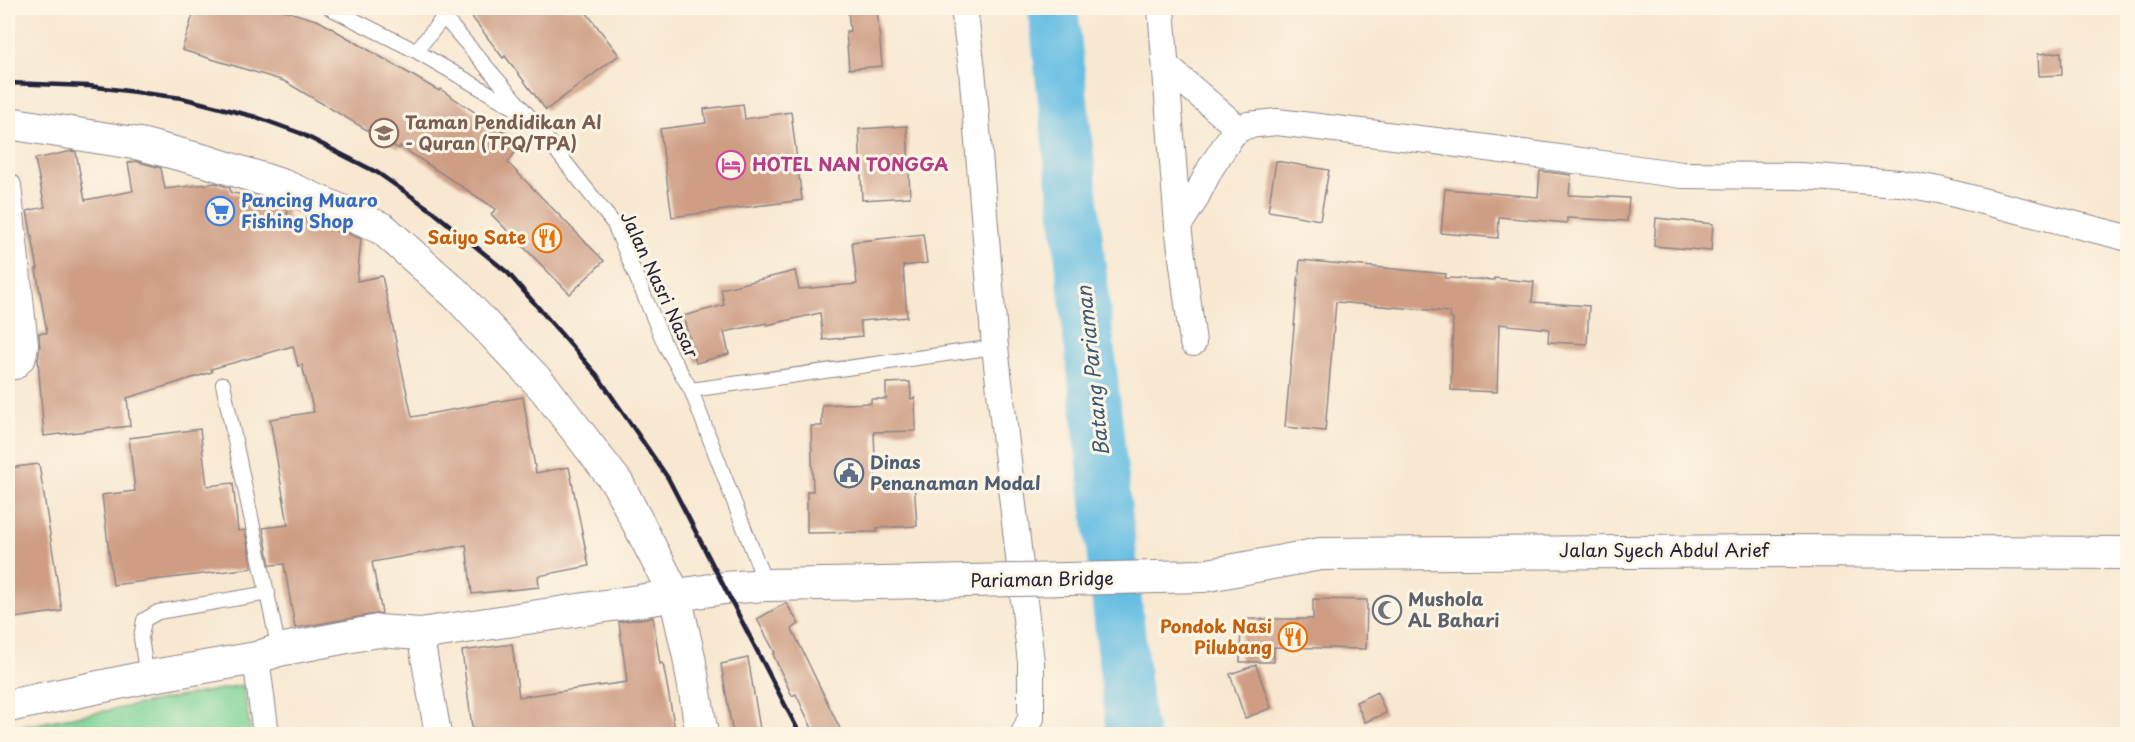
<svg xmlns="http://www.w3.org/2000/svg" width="2135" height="742" font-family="'Playpen Sans',sans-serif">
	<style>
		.green { fill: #7dd396; stroke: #507a68; stroke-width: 1.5 }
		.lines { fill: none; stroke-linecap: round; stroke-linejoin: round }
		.river { stroke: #66bee3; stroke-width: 50 }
		.building { fill: #ce9d84 }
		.service-casing { stroke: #8d8586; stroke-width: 16 }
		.minor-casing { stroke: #8d8586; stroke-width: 28 }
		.tertiary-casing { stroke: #8d8586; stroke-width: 34 }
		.service { stroke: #fff; stroke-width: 14 }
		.minor { stroke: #fff; stroke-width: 26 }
		.tertiary { stroke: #fff; stroke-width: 32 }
		.rail { stroke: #22223b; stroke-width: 4.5 }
		.tertiary-bridge-casing { stroke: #8d8586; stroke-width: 34; stroke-linecap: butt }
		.tertiary-bridge { stroke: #fff; stroke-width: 32 }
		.labels { text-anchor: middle; stroke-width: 6; stroke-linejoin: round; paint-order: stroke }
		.education-label { font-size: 18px; font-weight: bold; fill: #785e54; stroke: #fcf5e5; text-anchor: start }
		.hotel-label { font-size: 18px; font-weight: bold; fill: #b23c85; stroke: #fcf5e5; text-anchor: start }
		.shop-label { font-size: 18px; font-weight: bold; fill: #366cbe; stroke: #fcf5e5; text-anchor: start }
		.food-label { font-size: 18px; font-weight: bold; fill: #c56008; stroke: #fcf5e5; text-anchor: end }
		.street-label { font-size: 18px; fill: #22223b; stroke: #fcf5e5 }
		.service-label { font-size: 18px; font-weight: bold; fill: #4e5e75; stroke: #fcf5e5; text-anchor: start }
		.worship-label { font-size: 18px; font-weight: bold; fill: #5b616d; stroke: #fcf5e5; text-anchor: start }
		.water-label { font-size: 20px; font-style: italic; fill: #3a5976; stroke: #fcf5e5 }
	</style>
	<rect width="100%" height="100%" fill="#fcf5e5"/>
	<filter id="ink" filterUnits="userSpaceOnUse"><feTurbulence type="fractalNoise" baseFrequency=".0167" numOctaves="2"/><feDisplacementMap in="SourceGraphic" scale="12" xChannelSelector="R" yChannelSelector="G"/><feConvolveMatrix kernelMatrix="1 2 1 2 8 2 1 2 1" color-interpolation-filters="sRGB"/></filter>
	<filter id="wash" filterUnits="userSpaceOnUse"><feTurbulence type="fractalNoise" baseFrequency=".008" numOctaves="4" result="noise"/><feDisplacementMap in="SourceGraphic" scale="24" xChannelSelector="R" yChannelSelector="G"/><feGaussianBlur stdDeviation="1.35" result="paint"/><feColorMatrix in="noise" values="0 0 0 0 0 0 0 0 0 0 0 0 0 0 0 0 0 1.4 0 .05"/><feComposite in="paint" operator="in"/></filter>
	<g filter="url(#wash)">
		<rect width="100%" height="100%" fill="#f8e8d1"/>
		<path class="green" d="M243,685L251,734H8V729Z"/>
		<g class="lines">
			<path class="river" d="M1053,8L1130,724L1134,734"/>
		</g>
		<g id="blocks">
			<path class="building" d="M195,8H276L319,21L439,91L440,89L521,143L508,163L604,261L570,294L491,214L496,209L400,146L399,149L284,81L182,50Z
				M484,8H583L619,55L546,110L505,56L503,58L472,17Z
				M848,8H877L882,66L849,69L846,31H850Z
				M2061,52L2062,75L2039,76L2038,54Z
				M743,104L745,119L791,112L802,200L672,217L660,129L706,123L704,109Z
				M907,126L910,197L862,200L859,129Z
				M72,151L76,152L85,200L133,191L128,163L135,161L161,168L165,189L216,183L230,188L231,193L257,196L288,207L287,218L320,221L338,229L337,232L347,233L361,239L357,281L382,276L412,417L523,397L536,473L569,467L589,566L538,576L539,587L472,594L466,545L372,562L382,613L295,628L284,564L270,565L263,528L288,525L270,419L314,412L302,365L298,366L293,346L211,369L212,372L127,398L130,426L44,436L38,360L40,347L39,333H47L36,269H38L27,211L45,207L35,159Z
				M1276,161L1329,170L1320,220L1268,211Z
				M1540,171L1571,175L1569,195L1629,198L1627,221L1567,218V223L1499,217L1498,238L1441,233L1445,189L1538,197Z
				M1656,218L1713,224L1711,251L1654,246Z
				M923,234L927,263L903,266L907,317L860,321L862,336L823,340L820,313L767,325V323L724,332L729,354L696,363L683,316L724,305L721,289L795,271L799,289L857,284L852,242Z
				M1300,260L1446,274L1445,278L1494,280V278L1534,282L1532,302L1589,306L1587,344L1548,342L1549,329L1499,324L1497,392L1451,390L1453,319L1450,318V312L1336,302L1325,431L1285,427Z
				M910,382L911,399L915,398L916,431L874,432L876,484L914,482L917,526L877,528V532L807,533V491H813L811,426H822V405L871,403V399H886V383Z
				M200,429L207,486L233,483L238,531L245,530L252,568L113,585L102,495L135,491L129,438Z
				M39,464L62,611L8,619V468Z
				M1313,599L1367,600L1366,649L1274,647V662H1240L1241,619H1313Z
				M786,603L799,624L792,629L843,735H815L796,694L792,696L773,654L775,653L757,619Z
				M653,617L660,664L663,663L676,735H473L462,651L512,644L519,697L627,682L619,622Z
				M748,658L761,735H733L721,664Z
				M1256,665L1271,708L1245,718L1230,674Z
				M1377,692L1386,713L1365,722L1356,702Z"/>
		</g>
	</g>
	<g filter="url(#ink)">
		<use href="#blocks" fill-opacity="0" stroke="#8d8586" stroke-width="1.5"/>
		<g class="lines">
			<g class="service-casing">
				<path id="service" d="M330,8L416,51L520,111
					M436,8L528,115L614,224L665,345L691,390L766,585
					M416,51L444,17
					M223,384L279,650
					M691,390L995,347
					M147,677L141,638L144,620L158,612L268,593"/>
			</g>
			<g class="minor-casing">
				<path id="minor" d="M964,8L972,69L995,347L1031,662V718L1024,734
					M1161,8L1178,226L1193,343
					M1167,67L1239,129
					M8,186L25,345L23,357L15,366L8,367
					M1178,226L1194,201L1210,169L1232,135L1239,129L1248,125L1277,122L1436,141L1682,175L1800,176L1900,183L1939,190L2128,238
					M420,634L438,734
					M256,658L266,734"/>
			</g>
			<g class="tertiary-casing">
				<path id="tertiary" d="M8,123L140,144L209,162L284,186L383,229L456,294L545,389L618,484L675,595L689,657L702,734
					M1203,576L1320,554L1781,551L2128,553
					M8,706L147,677L256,658L279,650L378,631L420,634L724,588L766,585L880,583"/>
			</g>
			<use href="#service" class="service"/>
			<use href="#minor" class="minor"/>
			<use href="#tertiary" class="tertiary"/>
			<path class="rail" d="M8,83L89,86L182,98L256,117L300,133L378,173L431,210L508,273L597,375L668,478L800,734"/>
			<g class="tertiary-bridge-casing">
				<path id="tertiary-bridge" d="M880,583L1203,576"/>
			</g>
			<use href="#tertiary-bridge" class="tertiary-bridge"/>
		</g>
	</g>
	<defs>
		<g id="school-ring" transform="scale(1.5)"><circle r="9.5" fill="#fcf5e5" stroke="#8d6e63" stroke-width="1.5"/><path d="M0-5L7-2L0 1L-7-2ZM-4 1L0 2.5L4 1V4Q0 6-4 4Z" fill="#8d6e63"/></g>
		<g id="hotel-ring" transform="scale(1.5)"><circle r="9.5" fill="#fcf5e5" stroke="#d1479c" stroke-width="1.5"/><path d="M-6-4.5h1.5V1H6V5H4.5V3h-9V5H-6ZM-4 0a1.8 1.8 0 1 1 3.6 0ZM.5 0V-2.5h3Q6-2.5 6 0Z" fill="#d1479c"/></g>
		<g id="supermarket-ring" transform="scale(1.5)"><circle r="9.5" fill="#fcf5e5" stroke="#3f7fe0" stroke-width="1.5"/><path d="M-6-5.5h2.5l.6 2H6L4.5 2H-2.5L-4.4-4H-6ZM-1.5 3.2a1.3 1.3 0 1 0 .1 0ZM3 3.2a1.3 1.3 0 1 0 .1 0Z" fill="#3f7fe0"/></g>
		<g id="restaurant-ring" transform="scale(1.5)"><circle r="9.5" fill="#fcf5e5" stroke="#e8710a" stroke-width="1.5"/><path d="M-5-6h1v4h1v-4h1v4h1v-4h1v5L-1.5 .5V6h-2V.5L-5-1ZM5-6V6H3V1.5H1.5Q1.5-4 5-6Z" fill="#e8710a"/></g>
		<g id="civic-ring" transform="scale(1.5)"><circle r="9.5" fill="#fcf5e5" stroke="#5c6f8a" stroke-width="1.5"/><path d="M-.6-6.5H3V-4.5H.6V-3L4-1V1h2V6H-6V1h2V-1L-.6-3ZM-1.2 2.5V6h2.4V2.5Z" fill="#5c6f8a"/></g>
		<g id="mosque-ring" transform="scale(1.5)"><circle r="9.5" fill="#fcf5e5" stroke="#6b7280" stroke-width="1.5"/><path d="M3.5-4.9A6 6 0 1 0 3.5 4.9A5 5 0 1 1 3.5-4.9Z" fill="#6b7280"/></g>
	</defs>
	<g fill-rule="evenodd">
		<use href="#school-ring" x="384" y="133"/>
		<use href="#hotel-ring" x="731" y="165"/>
		<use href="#supermarket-ring" x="220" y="211"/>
		<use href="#restaurant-ring" x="547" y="238"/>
		<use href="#civic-ring" x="849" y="473"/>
		<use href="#mosque-ring" x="1387" y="610"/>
		<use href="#restaurant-ring" x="1293" y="637"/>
	</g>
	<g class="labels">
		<g class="education-label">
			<text x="405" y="129">Taman Pendidikan Al<tspan x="405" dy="21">- Quran (TPQ/TPA)</tspan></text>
		</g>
		<g class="hotel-label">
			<text x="752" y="171">HOTEL NAN TONGGA</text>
		</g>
		<g class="shop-label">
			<text x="241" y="207">Pancing Muaro<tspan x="241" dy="21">Fishing Shop</tspan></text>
		</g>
		<g class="food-label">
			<text x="526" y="244">Saiyo Sate</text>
			<text x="1272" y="633">Pondok Nasi<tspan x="1272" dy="21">Pilubang</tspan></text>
		</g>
		<g class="street-label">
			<text transform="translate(659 285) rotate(65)" y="6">Jalan Nasri Nasar</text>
			<text x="1664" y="557">Jalan Syech Abdul Arief</text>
			<text transform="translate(1042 580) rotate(-1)" y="6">Pariaman Bridge</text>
		</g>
		<g class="service-label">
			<text x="870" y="469">Dinas<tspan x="870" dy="21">Penanaman Modal</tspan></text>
		</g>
		<g class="worship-label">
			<text x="1408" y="606">Mushola<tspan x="1408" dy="21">AL Bahari</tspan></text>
		</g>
		<g class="water-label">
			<text transform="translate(1093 371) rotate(-96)" y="7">Batang Pariaman</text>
		</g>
	</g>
	<rect width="2135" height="742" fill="none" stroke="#fcf5e5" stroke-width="30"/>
</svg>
